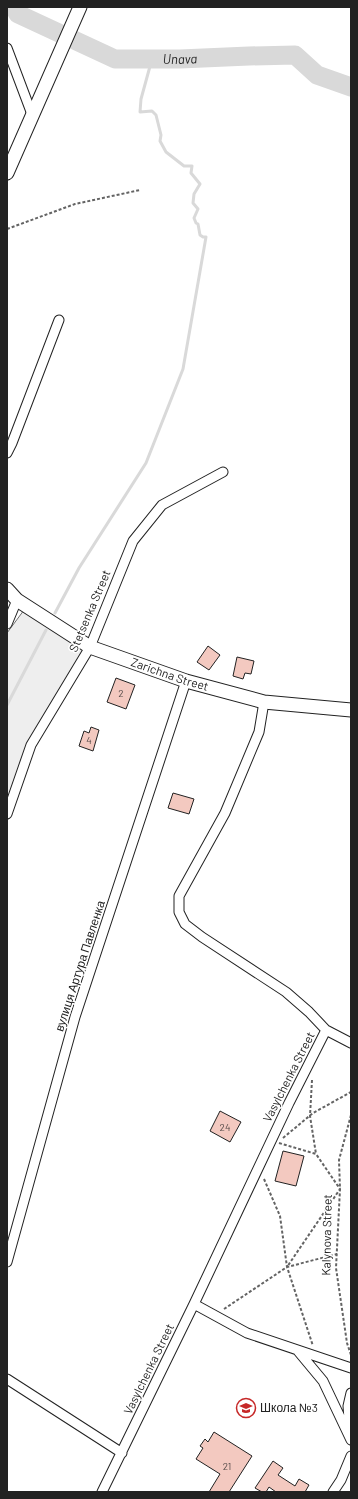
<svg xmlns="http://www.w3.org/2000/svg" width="358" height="1499" font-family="Barlow,sans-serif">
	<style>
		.green { fill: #eee; stroke: #6f6f6f }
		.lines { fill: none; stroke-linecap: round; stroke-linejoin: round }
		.stream { stroke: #d9d9d9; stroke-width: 3 }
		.river { stroke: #d9d9d9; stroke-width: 19 }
		.building { fill: #f3c9c0; stroke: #222 }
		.street-casing { stroke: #222; stroke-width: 11 }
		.secondary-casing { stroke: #222; stroke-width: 15 }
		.path { stroke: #646464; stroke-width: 2; stroke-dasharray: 3 2; stroke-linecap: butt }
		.street { stroke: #fff; stroke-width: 9 }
		.secondary { stroke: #fff; stroke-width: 13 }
		.labels { text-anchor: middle; stroke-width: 3; stroke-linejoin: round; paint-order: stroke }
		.number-label { font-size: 10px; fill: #564c4a }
		.street-label { font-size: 12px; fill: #222; stroke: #fff }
		.poi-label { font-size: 12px; fill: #222; stroke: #fff; text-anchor: start }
		.water-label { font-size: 13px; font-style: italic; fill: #222; stroke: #fff }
	</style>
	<rect width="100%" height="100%" fill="#fff"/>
	<path class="green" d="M27,606L90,647L31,745L7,814V633Z"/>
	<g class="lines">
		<path class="stream" d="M55,613L79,568L146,463L183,369L206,237H203L200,235L198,224L196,223L194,218L198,209L193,203L194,194L200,184L191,173L192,166H184L166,152L160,141L161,135L156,115L152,111L140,112L141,99L152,59
			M7,705L46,630"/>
		<path class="river" id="s1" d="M14,7L18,14L115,59H180L249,56L295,55L317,75L351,87"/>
	</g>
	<path class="building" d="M208,646L220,655L209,670L197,662Z
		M237,657L254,661L251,674L245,673L243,679L233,676Z
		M116,678L135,685L126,709L107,702Z
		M91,727L99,730L93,751L79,746L84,731L89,733Z
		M173,793L194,799L189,814L168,808Z
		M220,1111L241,1122L230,1142L210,1131Z
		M283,1151L304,1156L296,1186L275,1181Z
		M214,1432L252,1456L229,1492H209L220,1474L196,1459L203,1448L200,1446L205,1439L208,1442Z
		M273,1461L283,1468L278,1475L295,1486L299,1479L309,1485L305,1492H276L269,1487L266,1492H262L255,1488Z"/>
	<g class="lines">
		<g class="street-casing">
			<path id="street" d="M7,48L33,117
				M7,453L12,443L59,320
				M7,624L17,600
				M7,814L31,745L90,647L133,541L162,505L223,472
				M326,1030L351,1043
				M7,1262L75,1017L186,681
				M194,1304L247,1333L351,1368
				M298,1351L323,1381L351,1440
				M7,1379L122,1453
				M350,1433L348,1406L351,1393
				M102,1492L194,1304L289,1103L326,1030L309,1012L286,992L202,937L185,924L179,912V896L225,813L259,732L264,702
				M333,1492L341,1480L351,1456"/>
		</g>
		<g class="secondary-casing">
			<g id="secondary">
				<path d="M7,173L80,7"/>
				<path id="s2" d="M7,589L17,600L90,647L186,681L264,702L351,710"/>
			</g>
		</g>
		<path class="path" d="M7,229L75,204L140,190
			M312,1080L310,1116L316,1154
			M351,1115L339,1160L340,1189L336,1268L347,1343L351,1355
			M283,1138L313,1113L351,1092
			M279,1143L316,1154L340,1189L287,1267
			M264,1179L280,1216L287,1267L313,1346
			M224,1309L287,1267L337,1254"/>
		<use href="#street" class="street"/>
		<use href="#secondary" class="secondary"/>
	</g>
	<defs>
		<g id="school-ring" transform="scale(1)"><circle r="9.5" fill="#fff" stroke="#c62828" stroke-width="1.5"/><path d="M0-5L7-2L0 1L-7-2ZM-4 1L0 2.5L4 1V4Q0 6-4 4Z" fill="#c62828"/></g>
	</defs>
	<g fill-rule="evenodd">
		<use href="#school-ring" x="246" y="1408"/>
	</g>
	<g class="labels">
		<g class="number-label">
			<text x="121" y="697">2</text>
			<text x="89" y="744">4</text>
			<text x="225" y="1131">24</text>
			<text x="227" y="1470">21</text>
		</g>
		<g class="street-label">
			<text transform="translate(90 611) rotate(-67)" y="4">Stetsenka Street</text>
			<text dy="4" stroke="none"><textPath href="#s2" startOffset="186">Zarichna Street</textPath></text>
			<text transform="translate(80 966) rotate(-72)" y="4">вулиця Артура Павленка</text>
			<text transform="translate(289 1077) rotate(-63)" y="4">Vasylchenka Street</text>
			<text transform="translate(327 1235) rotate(-89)" y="4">Kalynova Street</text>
			<text transform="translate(149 1369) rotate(-64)" y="4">Vasylchenka Street</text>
		</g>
		<g class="poi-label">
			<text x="260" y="1412">Школа №3</text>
		</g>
		<g class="water-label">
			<text dy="5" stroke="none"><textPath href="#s1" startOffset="180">Unava</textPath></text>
		</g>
	</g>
	<rect width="358" height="1499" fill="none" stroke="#222222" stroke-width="16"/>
</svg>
